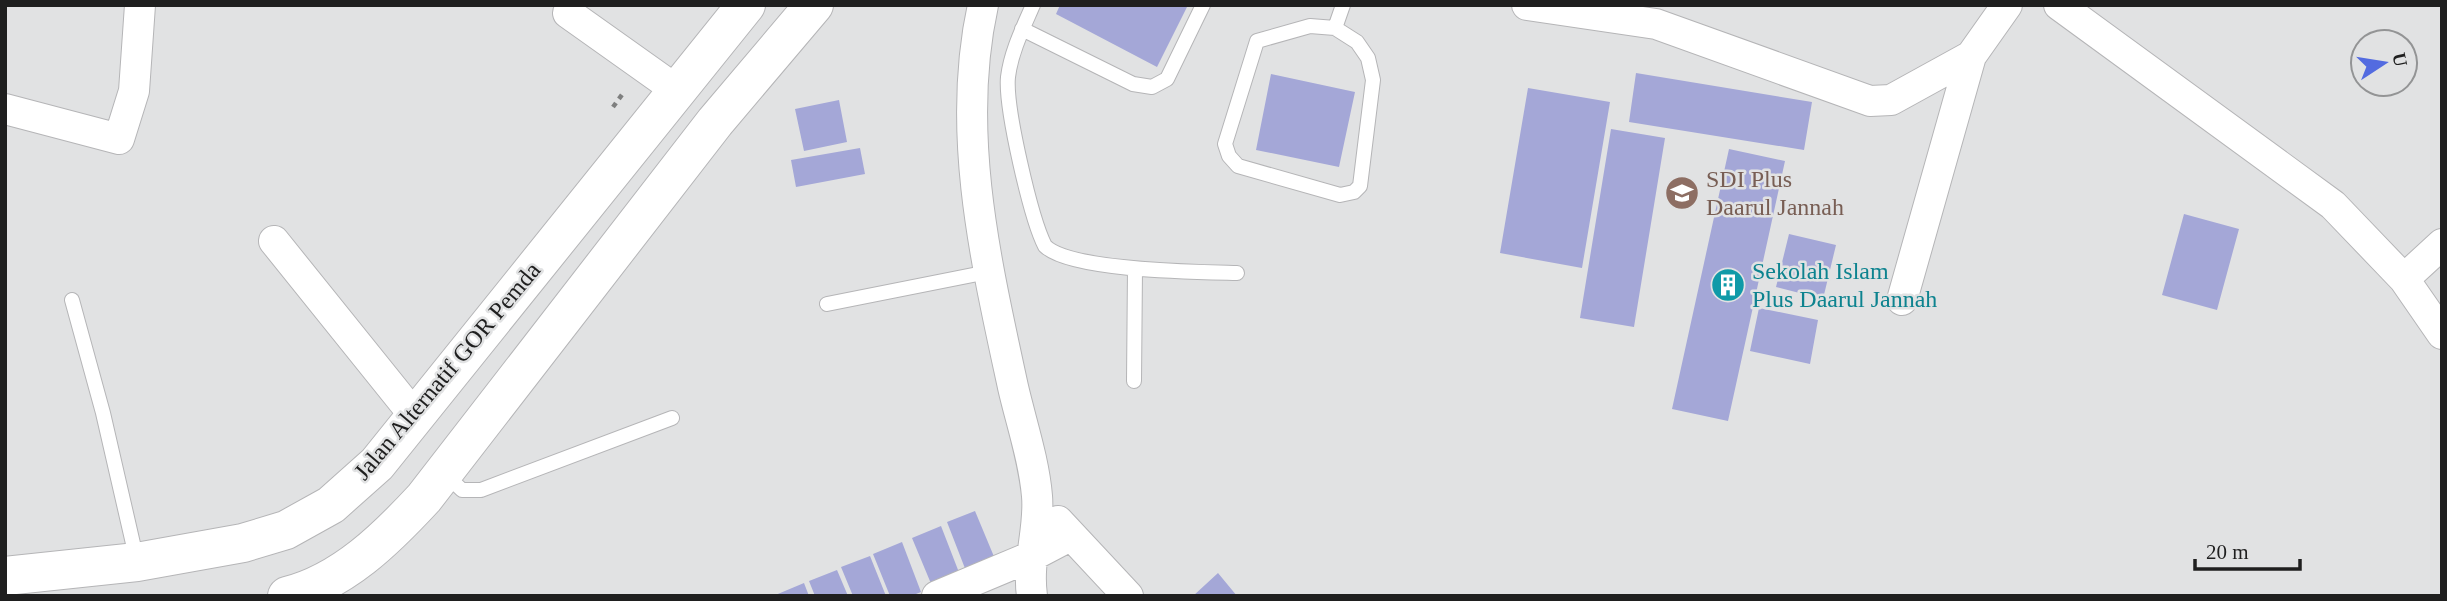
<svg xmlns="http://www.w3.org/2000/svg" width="2447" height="601" font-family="Georgia,serif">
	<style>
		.building { fill: #a4a7d7 }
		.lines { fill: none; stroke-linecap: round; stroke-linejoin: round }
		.lane-casing { stroke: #b5b5b7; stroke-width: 16 }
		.street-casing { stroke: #b5b5b7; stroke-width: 32 }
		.primary-casing { stroke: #b5b5b7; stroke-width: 40 }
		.path { stroke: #7e7f7f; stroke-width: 4.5; stroke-dasharray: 5 5; stroke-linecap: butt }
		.lane { stroke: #fff; stroke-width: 14 }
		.street { stroke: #fff; stroke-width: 30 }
		.primary { stroke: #fff; stroke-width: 38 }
		.labels { text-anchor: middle; stroke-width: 5; stroke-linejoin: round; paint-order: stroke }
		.education-label { font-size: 24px; fill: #785e54; stroke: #e1e2e3; text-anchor: start }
		.culture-label { font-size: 24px; fill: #0d838f; stroke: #e1e2e3; text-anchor: start }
		.street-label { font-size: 24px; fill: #1f1f1f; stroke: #e1e2e3 }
	</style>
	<rect width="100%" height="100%" fill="#e1e2e3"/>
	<path class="building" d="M1060,5H1188L1157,67L1056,14Z
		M1636,73L1812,102L1804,150L1629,122Z
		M1271,74L1355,92L1339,167L1256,150Z
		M1528,88L1610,102L1582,268L1500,253Z
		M839,100L847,142L804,151L795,109Z
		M1611,129L1665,138L1634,327L1580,318Z
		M860,148L865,174L796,187L791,160Z
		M1729,149L1785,161L1728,421L1672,409Z
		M2184,214L2239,229L2217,310L2162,295Z
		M1789,234L1836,245L1823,299L1776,287Z
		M1759,308L1818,320L1810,364L1750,351Z
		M975,511L995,559L966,571L947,522Z
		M941,526L960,575L932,586L912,538Z
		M902,542L921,592L911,596H890L873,554Z
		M870,556L886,596H853L841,567Z
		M837,570L848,596H815L809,581Z
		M1218,573L1237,596H1193Z
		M804,583L809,596H773Z"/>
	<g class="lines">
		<g class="lane-casing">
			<path id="lane" d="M1033,5C1023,28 1011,52 1008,77C1005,107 1031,219 1045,246C1070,271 1199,272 1237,273
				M1310,26L1335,28L1357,42L1368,58L1373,80L1360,186L1354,192L1340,195L1238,166L1229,156L1225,144L1257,41Z
				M1335,28L1343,5
				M1022,29L1133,84L1152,87L1167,79L1203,5
				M72,300L103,413L137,561
				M827,304L988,272
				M1134,381L1135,269
				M445,474L462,490H481L672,418"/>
		</g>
		<g class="street-casing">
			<path id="street" d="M983,5C955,132 986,262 1013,387C1021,422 1034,460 1037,496C1040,528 1027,560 1032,596
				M1527,5L1656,24L1870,101L1891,100L1971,56
				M2059,5L2333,205L2404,279L2442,334
				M568,13L675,89
				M5,109L119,139L134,91L140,5
				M274,241L414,415
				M2404,279L2442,244
				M1902,300L1971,56L2007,5
				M1058,521L1128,596
				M937,596L1030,557L1070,536"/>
		</g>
		<g class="primary-casing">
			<path id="primary" d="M5,576L137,562L243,543L286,530L331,505L377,464L746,5
				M287,596C343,582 387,538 424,498L715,122L814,5"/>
		</g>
		<path class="path" d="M613,107L624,92"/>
		<use href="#lane" class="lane"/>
		<use href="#street" class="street"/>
		<use href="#primary" class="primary"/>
	</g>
	<defs>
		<g id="school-disc" transform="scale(1.75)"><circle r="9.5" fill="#8d6e63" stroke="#e1e2e3"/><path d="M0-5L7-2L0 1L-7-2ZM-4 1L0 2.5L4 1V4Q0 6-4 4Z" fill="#fff"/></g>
		<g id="building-disc" transform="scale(1.75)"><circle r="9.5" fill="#0f9aa8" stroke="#e1e2e3"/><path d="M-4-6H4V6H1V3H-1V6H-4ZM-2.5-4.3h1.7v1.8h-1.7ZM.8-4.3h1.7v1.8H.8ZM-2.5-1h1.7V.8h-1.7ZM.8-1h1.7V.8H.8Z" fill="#fff"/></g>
	</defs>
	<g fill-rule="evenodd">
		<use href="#school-disc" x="1682" y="193"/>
		<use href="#building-disc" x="1728" y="285"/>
	</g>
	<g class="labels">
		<g class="education-label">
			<text x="1706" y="187">SDI Plus<tspan x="1706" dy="28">Daarul Jannah</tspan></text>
		</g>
		<g class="culture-label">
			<text x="1752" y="279">Sekolah Islam<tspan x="1752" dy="28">Plus Daarul Jannah</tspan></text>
		</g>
		<g class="street-label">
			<text transform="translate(447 371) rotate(-50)" y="8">Jalan Alternatif GOR Pemda</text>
		</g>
	</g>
	<rect width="2447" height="601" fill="none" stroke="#1f1f1f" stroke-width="14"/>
	<g transform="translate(2384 63) rotate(78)"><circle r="33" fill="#e1e2e3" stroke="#939495" stroke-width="2"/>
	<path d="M0-5L12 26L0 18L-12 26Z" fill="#536be0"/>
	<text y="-10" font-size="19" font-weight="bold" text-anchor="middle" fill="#1f1f1f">U</text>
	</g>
	<path d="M2195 559v10h105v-10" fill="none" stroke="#1f1f1f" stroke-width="3.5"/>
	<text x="2206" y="559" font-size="21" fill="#1f1f1f" stroke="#e1e2e3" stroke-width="5" paint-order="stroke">20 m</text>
</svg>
